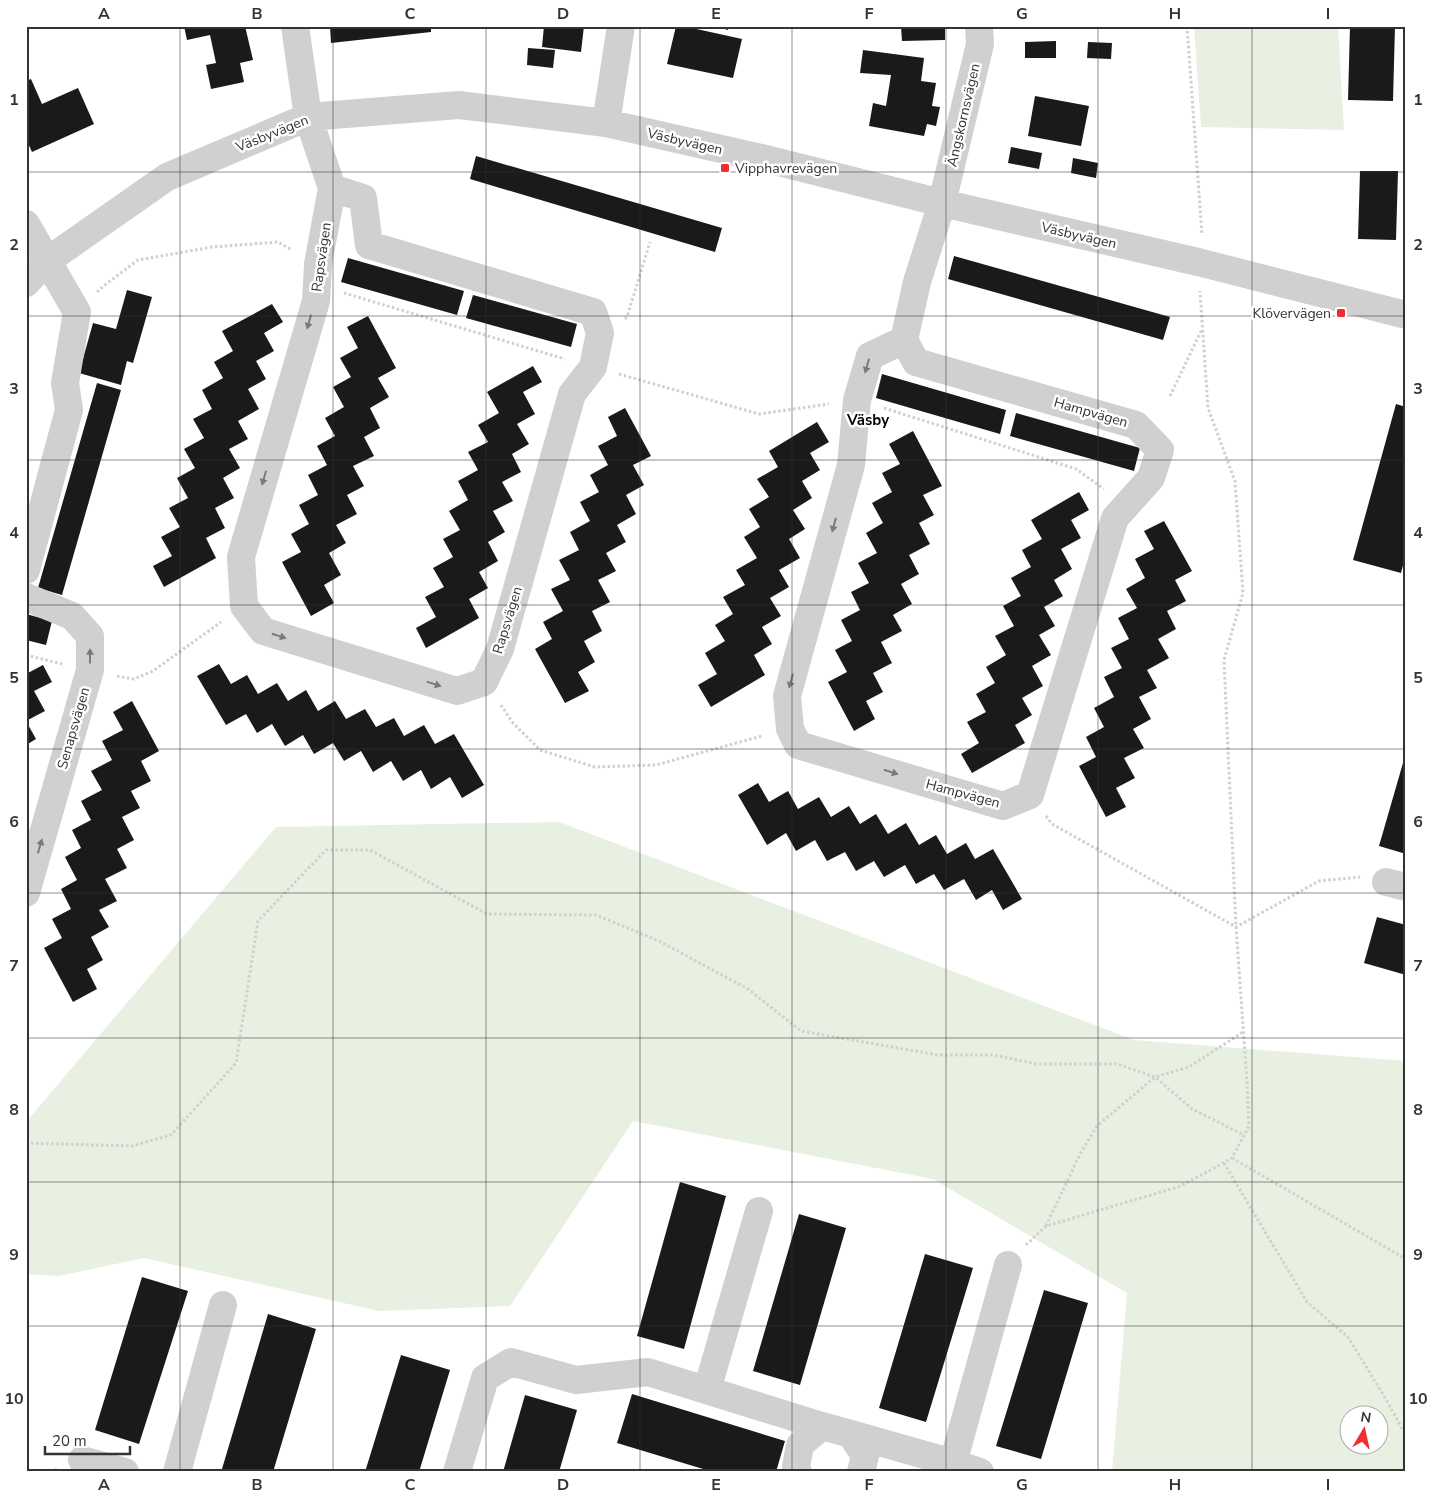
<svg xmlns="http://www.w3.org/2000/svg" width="1432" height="1498" font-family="'Nunito Sans',sans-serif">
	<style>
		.green { fill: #e8f0e1; fill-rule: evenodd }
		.building { fill: #1a1a1a }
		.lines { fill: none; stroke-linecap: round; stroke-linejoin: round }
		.path { stroke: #d0d0d0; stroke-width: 3; stroke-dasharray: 2.5 2.5; stroke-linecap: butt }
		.minor { stroke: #d0d0d0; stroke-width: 28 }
		.oneway { fill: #7a7a7a }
		.grid { fill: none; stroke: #333; stroke-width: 1; stroke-opacity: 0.55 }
		.poi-dot { fill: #f22d32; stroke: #fff; stroke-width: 2 }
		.labels { text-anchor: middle; stroke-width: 5; stroke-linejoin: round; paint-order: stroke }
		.street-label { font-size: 14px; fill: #333; stroke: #fff }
		.poi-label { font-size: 14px; fill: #333; stroke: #fff; text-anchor: start }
		.neighbourhood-label { font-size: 15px; font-weight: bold; fill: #000; stroke: #fff }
		.neatline { fill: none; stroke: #333; stroke-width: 2 }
		.grid-label { font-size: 16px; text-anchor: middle; font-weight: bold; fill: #333 }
	</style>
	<rect width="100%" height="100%" fill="#fff"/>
	<path class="green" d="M1194,26H1338L1344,130L1201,127Z
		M559,822L1134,1040L1406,1061V1472H1112L1127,1293L933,1179L633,1121L510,1306L379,1311L144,1258L59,1276L26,1274V1122L276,827ZM1350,1416H1380V1446H1350Z"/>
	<path class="building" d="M184,26H245L253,60L240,63L244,82L211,89L206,65L216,63L210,35L187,40Z
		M330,26H431V32L331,43Z
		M544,26H584L581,52L542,47Z
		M676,26H683L742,39L733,78L667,64Z
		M715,26H729L728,30Z
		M901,26H945V40L902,41Z
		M1350,26H1395L1393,101L1348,100Z
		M1056,41V58H1025V42Z
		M1088,42L1112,43L1111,59L1087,58Z
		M528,48L555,50L553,68L527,65Z
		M863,50L924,58L921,81L936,83L932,106L940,107L936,126L927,124L924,136L869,126L873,103L886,106L891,75L860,73Z
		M31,79L42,104L78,88L94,124L32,152L26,139V81Z
		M1035,96L1089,106L1081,146L1028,136Z
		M1011,147L1042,153L1039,169L1008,163Z
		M476,156L722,228L715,252L470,179Z
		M1073,158L1098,163L1096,178L1071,173Z
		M1360,171H1398L1396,240L1358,239Z
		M954,256L1170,317L1163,340L948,279Z
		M348,258L464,291L457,315L341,282Z
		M127,290L152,297L133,363L127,361L121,385L79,373L93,323L116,329Z
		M473,295L577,324L571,347L466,318Z
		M272,304L283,322L264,333L274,351L256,361L266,379L248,389L259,409L238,421L248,439L229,449L240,468L223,478L234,498L215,508L225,528L206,538L216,558L164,587L153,566L172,556L161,537L180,527L169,508L188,498L177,478L195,468L184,449L204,438L193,419L212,409L202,390L223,378L214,362L233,351L222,331Z
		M368,316L396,368L378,378L389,397L370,408L380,428L364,437L374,456L353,466L364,486L347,495L357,514L336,525L346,543L329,553L341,575L324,585L334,603L311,616L282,562L301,552L291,534L309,524L299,505L318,495L308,475L327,465L317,446L335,436L325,418L344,407L333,387L351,377L340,358L358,348L347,327Z
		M533,366L542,382L523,392L535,414L517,424L529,444L512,454L521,472L502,482L513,501L493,511L505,532L488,542L498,561L479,572L488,588L469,599L479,618L426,648L416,628L436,617L425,597L444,587L433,568L453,557L443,539L460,530L449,511L468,500L458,481L478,470L468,452L488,442L478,425L499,413L487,392Z
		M882,374L1006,410L1000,434L876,398Z
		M97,383L121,390L62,595L38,588Z
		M1396,404L1406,407V554L1401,573L1353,560Z
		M625,408L651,456L633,465L644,485L626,495L636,514L617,525L626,542L606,553L616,571L598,580L610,602L592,611L602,631L584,641L595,662L578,672L589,691L565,703L535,649L552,639L543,622L563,611L551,589L570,580L559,560L579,550L570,532L590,521L580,502L599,492L590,475L608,465L598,446L617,436L608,417Z
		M1016,413L1140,448L1134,471L1010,436Z
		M817,422L829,442L810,453L820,470L802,481L812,498L793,510L805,529L789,539L800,558L779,570L789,587L770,598L781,616L762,627L772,644L754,655L765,675L711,707L698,685L717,674L705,653L725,641L715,625L733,614L723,597L745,585L736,570L757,558L744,537L760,527L749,509L769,497L757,479L778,467L769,451Z
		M913,431L942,486L923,495L934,515L919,523L930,544L909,555L919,574L901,584L912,604L893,615L902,631L881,642L892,663L873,673L883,692L866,701L875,719L854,731L828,682L847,672L835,650L852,641L841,620L860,610L851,592L869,583L858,563L877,553L866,533L883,523L872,503L892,492L882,473L900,464L889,444Z
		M1079,492L1089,510L1071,520L1081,538L1061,549L1072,569L1054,580L1063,596L1044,607L1055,626L1039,635L1051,655L1032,666L1043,686L1022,698L1032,715L1015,725L1025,743L972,773L961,754L979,743L967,722L986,712L976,694L995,683L986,667L1006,655L995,636L1014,626L1003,606L1021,596L1011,578L1031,567L1022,550L1042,539L1031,520Z
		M1164,521L1192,571L1175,580L1186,601L1167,611L1176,629L1158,639L1169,658L1147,670L1157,688L1139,697L1151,719L1133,729L1144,748L1124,758L1135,778L1116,788L1126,807L1106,817L1079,766L1096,757L1086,737L1104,727L1094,708L1114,697L1104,677L1122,668L1111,648L1129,639L1118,618L1137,608L1126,589L1145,578L1135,559L1154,549L1144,531Z
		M26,614L52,621L46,645L26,640Z
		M219,664L231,684L247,675L258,694L277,683L288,701L306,690L318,711L335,701L346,719L365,709L376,727L394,718L404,736L424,725L435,744L454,734L484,785L462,798L450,777L431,789L421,770L403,781L391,761L373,772L361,751L344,761L333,743L314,754L303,735L285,746L272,724L257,733L246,714L226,725L197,676Z
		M43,665L52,682L34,691L45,711L26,721V674Z
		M132,701L159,751L141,761L151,781L131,791L140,808L122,817L134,840L117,849L127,868L105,879L117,901L99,910L109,927L91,937L103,960L87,969L97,989L73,1002L44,948L62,938L52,919L71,909L61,889L77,880L65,857L81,848L72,830L91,820L81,801L102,790L91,771L112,760L102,741L123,730L113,712Z
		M26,721L36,739L26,745Z
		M1405,756H1406V854L1379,846Z
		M758,783L769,802L788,791L798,809L819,797L831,817L849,806L860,824L876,814L888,834L906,823L919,845L936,835L947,854L966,843L975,859L993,849L1022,899L1003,910L992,890L976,900L964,879L944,890L934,874L916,884L905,865L884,877L874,861L856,871L845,852L827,861L815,840L796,851L786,833L767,845L738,795Z
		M1377,917L1406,925V975L1364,963Z
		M680,1182L726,1196L684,1349L637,1336Z
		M799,1214L846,1228L800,1385L753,1371Z
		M925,1254L973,1268L926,1422L879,1408Z
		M142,1277L188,1291L139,1444L95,1430Z
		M1044,1290L1088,1303L1041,1459L996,1446Z
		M268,1314L316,1329L273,1472H232L222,1469Z
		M401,1355L450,1370L419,1472H365Z
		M632,1394L785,1441L776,1472H713L617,1443Z
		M525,1395L577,1410L559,1472H503Z"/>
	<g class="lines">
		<path class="path" d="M1187,26L1202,235
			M97,292L106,284L138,260L212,247L278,242L292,250
			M344,293L565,359
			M625,319L627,317L650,242
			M619,374L759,414L829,404
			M1170,396L1202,329
			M884,408L1076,469L1104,489
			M26,655L62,664
			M117,676L134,679L153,671L221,622
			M501,705L513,723L540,750L595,767L656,765L762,736
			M1046,816L1052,824L1236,927L1319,881L1360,877
			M26,1143L132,1146L171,1135L236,1063L258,921L326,850H370L487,914L596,915L659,941L748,989L801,1031L938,1055H994L1036,1064H1117L1155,1077L1192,1109L1244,1135
			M1232,1158L1406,1259
			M1224,1163L1307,1302L1348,1337L1387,1401L1406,1436
			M1046,1226L1081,1152L1097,1126L1155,1077L1189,1067L1243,1032
			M1026,1245L1046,1226L1178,1187L1207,1172L1232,1158L1249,1126L1247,1082L1236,927L1224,660L1243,593L1235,481L1208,408L1200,291
			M50,1472L58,1469"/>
		<path class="minor" d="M295,26L308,117L332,188L363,198L369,245L593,312L600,333L593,367L572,394L500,649L484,682L457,691L263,631L244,606L241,557L316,301L318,264L332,188
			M606,123L621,26
			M26,224L77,312L65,383L69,410L26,570
			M26,283L47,261L167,177L308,117L459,105L606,123L770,160L942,203L1198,262L1406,315
			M904,340L870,356L857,400L851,465L787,696L790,729L798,745L1003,806L1030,795L1115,518L1151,478L1160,450L1136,425L916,362L904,340L917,282L942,203L980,44L979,26
			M26,597L72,616L90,636V670L26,893
			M1386,882L1406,887
			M707,1390L759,1211
			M851,1434L953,1463L1008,1265
			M82,1460L125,1472
			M953,1463L980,1472
			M177,1472L223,1305
			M457,1472L485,1378L511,1362L576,1380L648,1372L822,1426
			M798,1472L796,1467L800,1445L822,1426L851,1434L865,1456L861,1472"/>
	</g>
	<defs><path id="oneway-solid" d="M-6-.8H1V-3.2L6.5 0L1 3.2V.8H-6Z" transform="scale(1.25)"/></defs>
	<g class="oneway">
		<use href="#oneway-solid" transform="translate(309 322) rotate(106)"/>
		<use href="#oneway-solid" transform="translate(867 366) rotate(106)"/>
		<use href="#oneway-solid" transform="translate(264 478) rotate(106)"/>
		<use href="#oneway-solid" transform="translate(834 525) rotate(105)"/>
		<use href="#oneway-solid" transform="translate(279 636) rotate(17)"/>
		<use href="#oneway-solid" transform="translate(90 656) rotate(-90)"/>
		<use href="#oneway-solid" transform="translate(791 681) rotate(105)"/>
		<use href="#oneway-solid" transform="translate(434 684) rotate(17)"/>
		<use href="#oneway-solid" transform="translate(891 772) rotate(17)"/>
		<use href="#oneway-solid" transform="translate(40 846) rotate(-74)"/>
	</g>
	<path class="grid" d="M180,26V1472M333,26V1472M486,26V1472M640,26V1472M792,26V1472M946,26V1472M1098,26V1472M1252,26V1472M26,172H1406M26,316H1406M26,460H1406M26,605H1406M26,749H1406M26,893H1406M26,1038H1406M26,1182H1406M26,1326H1406"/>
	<g class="poi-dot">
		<rect x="720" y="163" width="10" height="10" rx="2.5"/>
		<rect x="1336" y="308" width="10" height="10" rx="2.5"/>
	</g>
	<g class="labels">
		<g class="street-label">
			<text transform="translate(963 115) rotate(-77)" y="5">Ängskornsvägen</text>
			<text transform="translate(272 133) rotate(-22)" y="5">Väsbyvägen</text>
			<text transform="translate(685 141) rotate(13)" y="5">Väsbyvägen</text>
			<text transform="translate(1079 235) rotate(13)" y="5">Väsbyvägen</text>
			<text transform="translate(321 257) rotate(-82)" y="5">Rapsvägen</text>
			<text transform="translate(1091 412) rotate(16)" y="5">Hampvägen</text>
			<text transform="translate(507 620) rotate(-73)" y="5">Rapsvägen</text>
			<text transform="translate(73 728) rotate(-74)" y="5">Senapsvägen</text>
			<text transform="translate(963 793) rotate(15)" y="5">Hampvägen</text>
		</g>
		<g class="poi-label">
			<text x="735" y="173">Vipphavrevägen</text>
			<text x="1331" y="318" text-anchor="end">Klövervägen</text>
		</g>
		<g class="neighbourhood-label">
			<text x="868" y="425">Väsby</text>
		</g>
	</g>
	<rect width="1432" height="1498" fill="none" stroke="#ffffff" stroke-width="55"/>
	<g transform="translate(1364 1430) rotate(9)"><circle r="24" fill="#ffffff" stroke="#adadad"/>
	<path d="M0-4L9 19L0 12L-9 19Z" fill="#f22d32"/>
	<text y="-8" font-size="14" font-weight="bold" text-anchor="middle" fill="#333333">N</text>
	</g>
	<path d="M45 1446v8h85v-8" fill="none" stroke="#333333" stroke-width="2.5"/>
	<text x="52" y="1446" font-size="15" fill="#333333" stroke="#ffffff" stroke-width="4" paint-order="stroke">20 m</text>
	<rect x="28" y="28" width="1376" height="1442" class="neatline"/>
	<g class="grid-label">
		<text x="104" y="19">A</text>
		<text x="257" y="19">B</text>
		<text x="410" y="19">C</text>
		<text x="563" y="19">D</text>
		<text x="716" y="19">E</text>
		<text x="869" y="19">F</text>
		<text x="1022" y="19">G</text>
		<text x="1175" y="19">H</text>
		<text x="1328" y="19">I</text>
		<text x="14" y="105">1</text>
		<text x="1418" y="105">1</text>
		<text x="14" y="250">2</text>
		<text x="1418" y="250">2</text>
		<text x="14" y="394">3</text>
		<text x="1418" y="394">3</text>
		<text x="14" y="538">4</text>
		<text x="1418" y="538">4</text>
		<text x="14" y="683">5</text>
		<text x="1418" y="683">5</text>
		<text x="14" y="827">6</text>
		<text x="1418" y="827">6</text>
		<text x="14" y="971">7</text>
		<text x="1418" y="971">7</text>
		<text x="14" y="1115">8</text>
		<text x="1418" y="1115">8</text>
		<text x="14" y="1260">9</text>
		<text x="1418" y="1260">9</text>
		<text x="14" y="1404">10</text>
		<text x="1418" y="1404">10</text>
		<text x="104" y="1490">A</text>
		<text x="257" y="1490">B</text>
		<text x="410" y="1490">C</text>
		<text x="563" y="1490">D</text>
		<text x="716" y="1490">E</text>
		<text x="869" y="1490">F</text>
		<text x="1022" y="1490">G</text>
		<text x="1175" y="1490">H</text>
		<text x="1328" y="1490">I</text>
	</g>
</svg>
